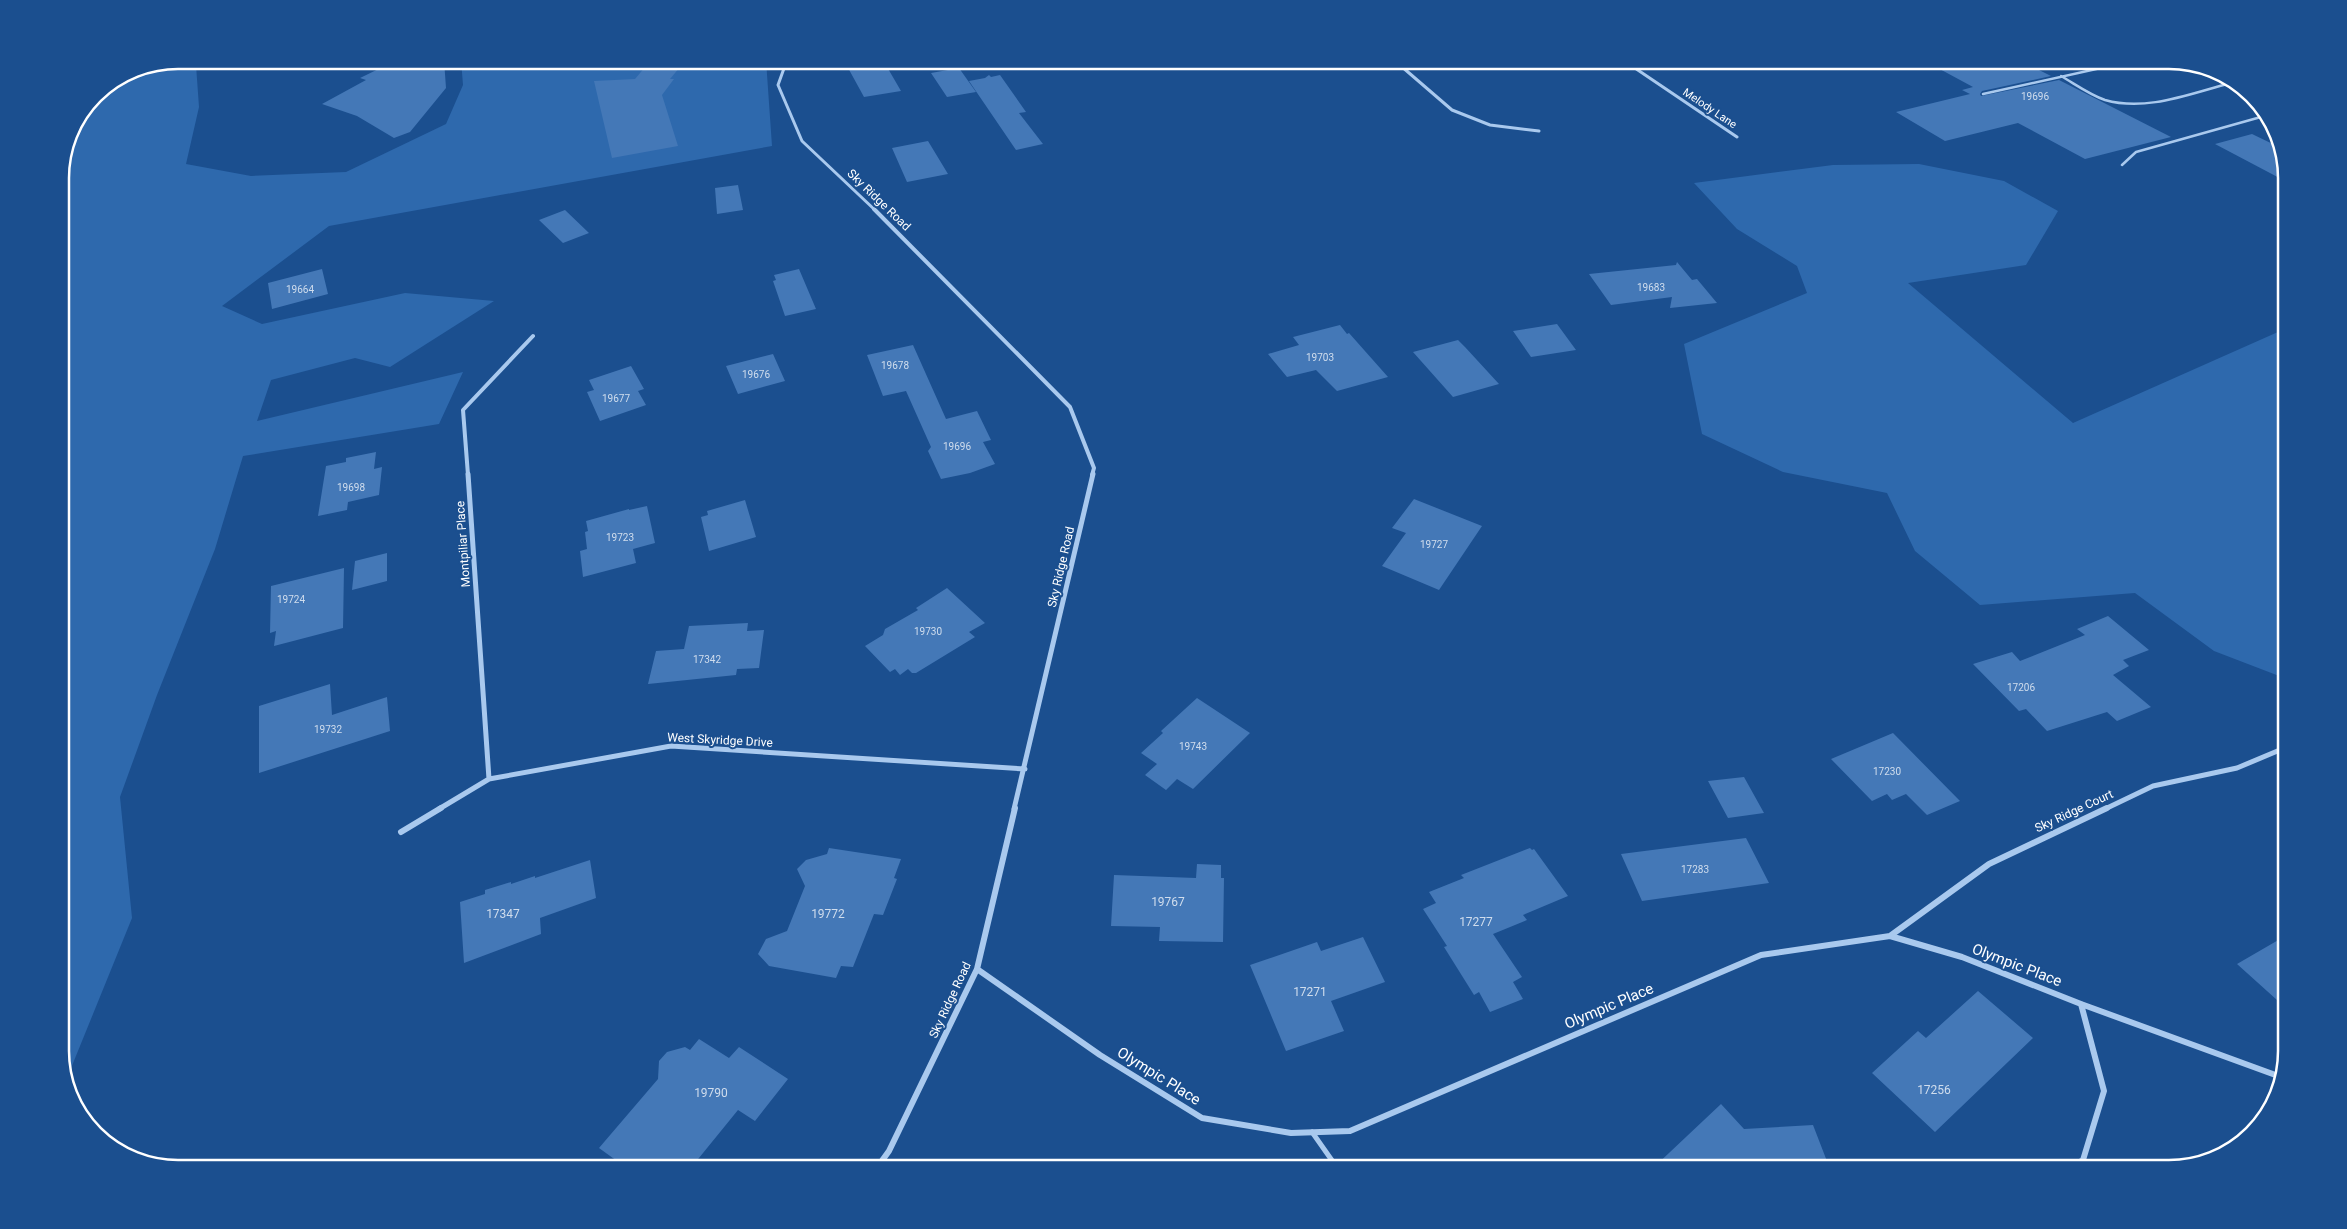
<svg xmlns="http://www.w3.org/2000/svg" width="2347" height="1229" font-family="Roboto,sans-serif">
	<style>
		.green { fill: #2e69ad }
		.building { fill: #4478b7 }
		.lines { fill: none; stroke-linecap: round; stroke-linejoin: round }
		.service-far1 { stroke: #a9c9ee; stroke-width: 2.5 }
		.service { stroke: #a9c9ee; stroke-width: 5 }
		.minor-far3 { stroke: #a9c9ee; stroke-width: 3 }
		.minor-far2 { stroke: #a9c9ee; stroke-width: 4 }
		.minor-far1 { stroke: #a9c9ee; stroke-width: 5 }
		.minor { stroke: #a9c9ee; stroke-width: 6 }
		.labels { text-anchor: middle; stroke-width: 4; stroke-linejoin: round; paint-order: stroke }
		.number-label { font-size: 10px; fill: #d0dded }
		.far-street-label { font-size: 11px; fill: #fff; stroke: #1b4f8f }
		.street-label { font-size: 12px; fill: #fff; stroke: #1b4f8f }
		.near-number-label { font-size: 12px; fill: #d0dded }
		.near-street-label { font-size: 15px; fill: #fff; stroke: #1b4f8f }
		.rim { fill: none; stroke: #fff; stroke-width: 2.5 }
	</style>
	<rect width="100%" height="100%" fill="#1b4f8f"/>
	<path class="green" d="M178,60H195L196,65L199,107L186,164L251,176L346,172L446,124L463,85L461,60H766L772,146L329,226L222,306L262,324L405,293L494,301L390,367L355,358L271,380L257,421L463,372L439,424L243,456L215,549L157,695L120,797L132,918L67,1078L60,1059V170L69,133L95,94L133,69Z
		M1919,164L2004,181L2058,211L2026,265L1908,283L2073,423L2287,328V679L2214,651L2135,593L1980,605L1915,551L1887,493L1783,472L1702,434L1684,344L1807,293L1797,266L1737,229L1694,183L1833,165Z"/>
	<path class="building" d="M397,60H444L446,88L410,132L394,138L357,116L322,104L366,80L360,78Z
		M883,60L901,91L864,97L847,66Z
		M1923,60H2019L2051,76L1982,91L1980,94L1981,96L2059,80L2171,137L2085,159L2018,123L1945,141L1896,112L1970,94L1962,90L1973,87Z
		M646,66L680,67L670,79H674L662,95L678,146L612,158L594,81L635,79Z
		M959,68L976,92L947,97L931,73Z
		M989,75L991,77L1000,75L1026,112L1019,113L1043,144L1016,150L969,81L985,78Z
		M2252,134L2279,147L2287,170V182L2215,144Z
		M928,141L948,174L907,182L892,148Z
		M738,185L743,210L717,214L715,188Z
		M565,210L589,233L563,243L539,220Z
		M1677,262L1692,280L1697,279L1717,303L1670,308L1672,297L1611,305L1589,274L1676,265Z
		M322,269L328,294L272,309L268,283Z
		M799,269L816,309L785,316L773,281L776,280L774,275Z
		M1557,324L1576,350L1531,357L1513,331Z
		M1340,325L1347,334L1349,333L1388,377L1337,391L1316,370L1287,377L1268,354L1299,345L1293,337Z
		M1458,340L1465,347L1499,384L1453,397L1413,352Z
		M913,345L946,419L977,411L991,440L983,442L995,464L970,473L941,479L928,451L931,447L906,391L883,396L867,355Z
		M773,354L785,381L738,394L726,366Z
		M631,366L644,389L638,391L646,405L600,421L587,392L594,390L589,380Z
		M376,452L374,469L382,467L379,495L348,502L347,510L318,516L326,466L346,462V458Z
		M1414,499L1482,526L1439,590L1382,566L1406,533L1392,528Z
		M745,500L756,537L709,551L701,517L708,515L707,511Z
		M647,506L655,543L633,549L636,563L583,577L580,551L587,549L585,532L588,531L586,521L629,509V510Z
		M387,553V581L352,590L355,561Z
		M344,568L343,628L274,646L276,631L270,633L271,586Z
		M947,588L985,623L969,632L975,637L916,673H912L908,669L900,675L895,669L890,672L865,646L883,635L885,629L918,610L916,608Z
		M2108,616L2149,650L2123,660L2129,666L2113,675L2151,707L2117,721L2107,712L2047,731L2026,709L2019,711L1973,664L2012,652L2020,661L2085,635L2077,629Z
		M748,623L747,631L764,630L759,668L737,669L736,675L648,684L656,651L684,649L689,626Z
		M330,684L332,715L387,697L390,731L259,773V706Z
		M1197,698L1250,733L1193,789L1177,779L1166,790L1145,775L1157,764L1141,753L1163,733L1161,731Z
		M1893,733L1960,801L1927,815L1906,794L1892,800L1887,794L1872,801L1831,759Z
		M1744,777L1764,813L1728,818L1708,781Z
		M1746,838L1769,883L1642,901L1621,854Z
		M829,848L901,859L894,878L897,879L883,915L874,914L853,967L841,966L836,978L769,966L758,954L766,939L787,931L805,886L797,869L806,860L827,854Z
		M1530,848L1532,850L1534,849L1568,896L1523,915L1527,920L1493,934L1522,977L1513,982L1523,999L1490,1012L1479,992L1474,995L1444,947L1447,946L1423,909L1436,903L1429,892L1464,878L1461,875Z
		M590,860L596,898L540,918L541,934L464,963L460,902L485,894V890L511,882V884L535,876V878Z
		M1197,864L1221,865V878H1224L1223,942L1159,941L1160,927L1111,926L1114,875L1196,878Z
		M2287,935V1009L2237,964Z
		M1363,937L1385,982L1331,1001L1344,1031L1286,1051L1250,965L1317,942L1321,951Z
		M1978,991L2033,1038L1935,1132L1872,1073L1918,1031L1926,1038Z
		M699,1039L729,1058L739,1047L788,1079L755,1121L738,1110L690,1169H628L599,1148L658,1079L659,1061L667,1052L685,1047L690,1050Z
		M1721,1104L1744,1129L1813,1125L1830,1169H1652Z"/>
	<g class="lines">
		<path class="service-far1" d="M2061,76C2075,84 2090,95 2105,100C2147,112 2191,93 2231,83
			M1983,94L2137,60
			M2122,165L2136,152L2268,115"/>
		<path class="service" d="M1312,1132L1338,1169"/>
		<path class="minor-far3" d="M787,60L778,85L802,141L876,211
			M1394,60L1452,110L1490,125L1539,131
			M1623,60L1737,137
			M2199,67L2236,85"/>
		<path class="minor-far2" d="M874,209L1070,407L1094,468L1092,475
			M468,475L463,410L533,336"/>
		<path class="minor-far1" d="M468,474L489,779
			M439,809L489,779L671,746L1025,769
			M1014,809L1093,474
			M2105,809L2153,786L2237,768L2287,747"/>
		<path class="minor" d="M401,832L441,808
			M1890,936L1989,864L2107,808
			M977,969L1100,1055L1202,1118L1291,1133L1350,1131L1761,955L1890,936L1962,957L2081,1004L2281,1077
			M876,1169L889,1151L977,969L1015,808
			M2068,1169L2083,1160L2104,1091L2081,1004"/>
	</g>
	<g class="labels">
		<g class="number-label">
			<text x="2035" y="100">19696</text>
			<text x="1651" y="291">19683</text>
			<text x="300" y="293">19664</text>
			<text x="1320" y="361">19703</text>
			<text x="895" y="369">19678</text>
			<text x="756" y="378">19676</text>
			<text x="616" y="402">19677</text>
			<text x="957" y="450">19696</text>
			<text x="351" y="491">19698</text>
			<text x="620" y="541">19723</text>
			<text x="1434" y="548">19727</text>
			<text x="291" y="603">19724</text>
			<text x="928" y="635">19730</text>
			<text x="707" y="663">17342</text>
			<text x="2021" y="691">17206</text>
			<text x="328" y="733">19732</text>
			<text x="1193" y="750">19743</text>
			<text x="1887" y="775">17230</text>
			<text x="1695" y="873">17283</text>
		</g>
		<g class="far-street-label">
			<text transform="translate(1710 108) rotate(34)" y="4">Melody Lane</text>
		</g>
		<g class="street-label">
			<text transform="translate(879 200) rotate(44)" y="4">Sky Ridge Road</text>
			<text transform="translate(463 544) rotate(-94)" y="4">Montpiliar Place</text>
			<text transform="translate(1061 567) rotate(-77)" y="4">Sky Ridge Road</text>
			<text transform="translate(720 740) rotate(3)" y="4">West Skyridge Drive</text>
			<text transform="translate(2074 811) rotate(-25)" y="4">Sky Ridge Court</text>
			<text transform="translate(950 1000) rotate(-65)" y="4">Sky Ridge Road</text>
		</g>
		<g class="near-number-label">
			<text x="1168" y="906">19767</text>
			<text x="503" y="918">17347</text>
			<text x="828" y="918">19772</text>
			<text x="1476" y="926">17277</text>
			<text x="1310" y="996">17271</text>
			<text x="1934" y="1094">17256</text>
			<text x="711" y="1097">19790</text>
		</g>
		<g class="near-street-label">
			<text transform="translate(2017 965) rotate(21)" y="5">Olympic Place</text>
			<text transform="translate(1609 1006) rotate(-23)" y="5">Olympic Place</text>
			<text transform="translate(1159 1076) rotate(32)" y="5">Olympic Place</text>
		</g>
	</g>
	<path d="M0 0H2347V1229H0ZM178 69H2169A109 109 0 0 1 2278 178V1051A109 109 0 0 1 2169 1160H178A109 109 0 0 1 69 1051V178A109 109 0 0 1 178 69Z" fill="#1b4f8f" fill-rule="evenodd"/>
	<path class="rim" d="M178 69H2169A109 109 0 0 1 2278 178V1051A109 109 0 0 1 2169 1160H178A109 109 0 0 1 69 1051V178A109 109 0 0 1 178 69Z"/>
</svg>
